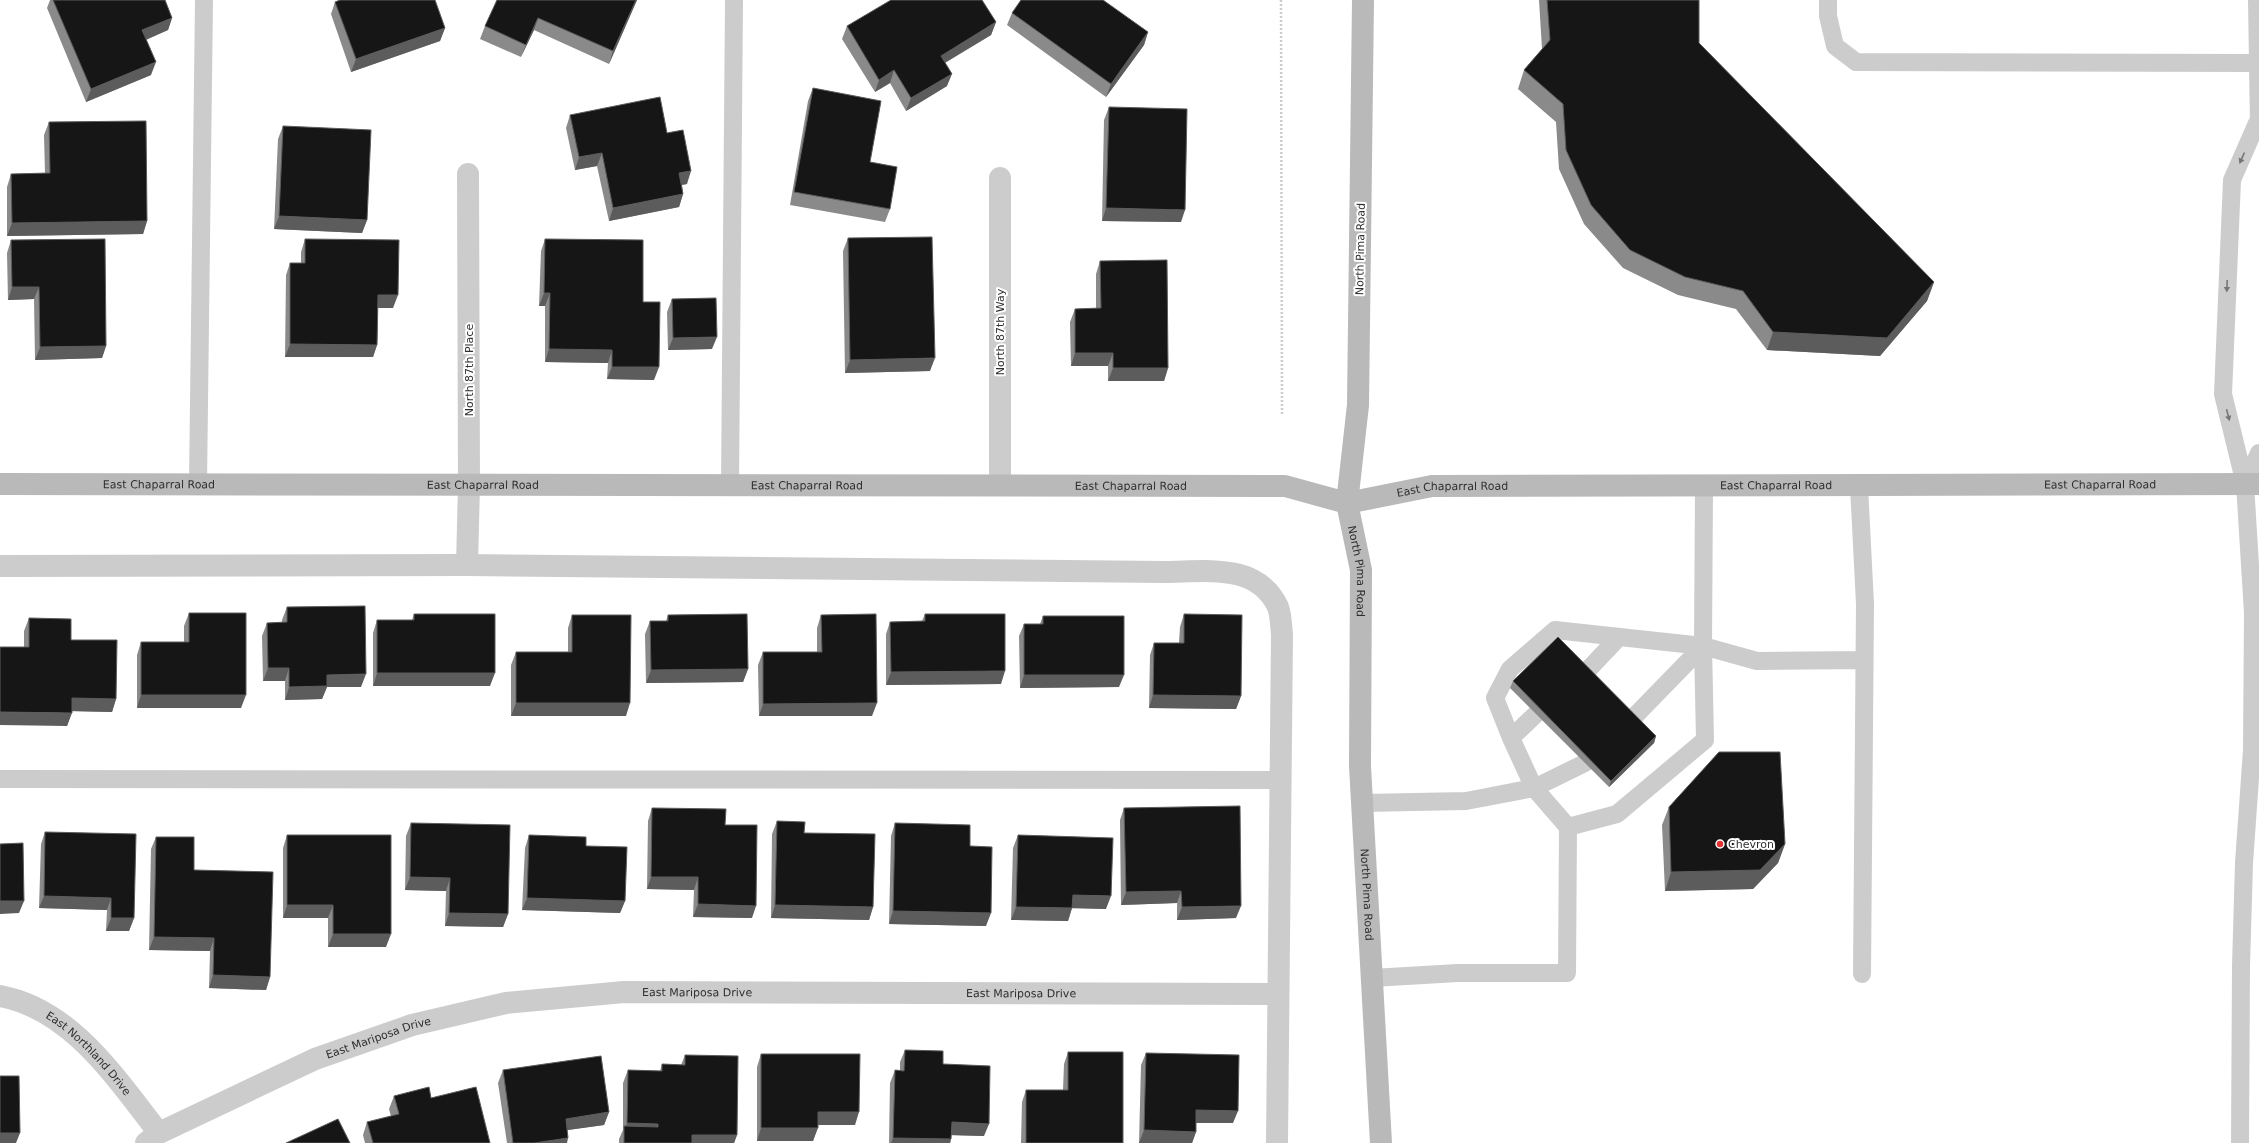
<svg xmlns="http://www.w3.org/2000/svg" width="2259" height="1143" font-family="'DejaVu Sans',sans-serif">
	<style>
		.lines { fill: none; stroke-linecap: round; stroke-linejoin: round }
		.path { stroke: #ccc; stroke-width: 2.5; stroke-dasharray: 2 2; stroke-linecap: butt }
		.lane { stroke: #ccc; stroke-width: 18 }
		.street { stroke: #ccc; stroke-width: 22 }
		.secondary { stroke: #b9b9b9; stroke-width: 22 }
		.wall { fill: #8a8a8a }
		.shaded-wall { fill: #5c5c5c }
		.building { fill: #161616; stroke: #5c5c5c }
		.oneway { fill: #767676 }
		.poi-dot { fill: #e43336; stroke: #fff; stroke-width: 1.5 }
		.labels { text-anchor: middle; stroke-width: 4; stroke-linejoin: round; paint-order: stroke }
		.street-label { font-size: 11px; fill: #2f2f2f; stroke: #fff }
		.poi-label { font-size: 11px; fill: #2f2f2f; stroke: #fff; text-anchor: start }
	</style>
	<rect width="100%" height="100%" fill="#fff"/>
	<g class="lines">
		<path class="path" d="M1281,0L1282,415"/>
		<path class="lane" d="M1828,0V16L1835,46L1856,62L2256,63
			M2257,0L2259,127
			M198,484L204,0
			M2245,484L2259,453
			M730,485L734,0
			M1859,486L1865,604L1862,974
			M1704,487L1703,646L1757,661L1864,660
			M1585,673L1619,637
			M1631,720L1703,646
			M1511,738L1536,714
			M1585,763L1534,788L1511,738L1495,698L1510,669L1555,630L1703,646
			M0,779L1281,780
			M1362,803L1466,801L1534,788L1568,827L1567,973H1458L1372,978
			M1568,827L1617,814L1705,740L1703,646
			M2240,1143L2241,966L2244,863L2252,750L2253,613L2245,484L2223,394L2232,180L2257,123"/>
		<g class="street">
			<path d="M1000,178V485"/>
			<path d="M467,565L469,485L468,174"/>
			<path d="M0,566L467,565L1164,572C1205,572 1257,562 1278,607C1281,615 1281,626 1282,634L1277,1143"/>
			<path id="s1" d="M0,996C72,1009 117,1080 159,1133"/>
			<path id="s2" d="M146,1143L159,1133L315,1059L412,1025L506,1003L624,992L1278,994"/>
		</g>
		<g class="secondary">
			<path id="s3" d="M1363,0L1358,405L1347,503L1361,570L1360,766L1381,1143"/>
			<path id="s4" d="M0,484L1285,486L1347,503L1432,486L2259,484"/>
		</g>
	</g>
	<path class="wall" d="M50,0H165L172,18L168,30L146,40L151,75L86,102L47,8Z
		M497,0H637L609,64L534,30L521,57L480,39L485,26Z
		M1539,0H1699V43L1934,282L1927,301L1880,356L1767,350L1736,309L1678,295L1623,268L1584,224L1559,169L1556,122L1518,89L1524,70L1542,49Z
		M335,2L445,28L440,41L351,72L331,14Z
		M1012,13L1148,32L1144,45L1106,97L1007,25Z
		M996,22L991,35L945,63L947,86L906,111L890,83L875,92L842,39L847,26Z
		M813,88L870,162L890,209L885,222L790,205L808,101Z
		M1109,107L1181,222L1102,221L1104,120Z
		M570,115L667,133L687,184L682,185L683,194L679,207L609,221L597,166L575,170L566,128Z
		M49,122L147,221L143,234L7,236V187L11,174L45,173L44,135Z
		M283,126L367,220L362,233L274,229L278,139Z
		M848,238L930,371L845,373L843,251Z
		M305,239L393,308H378L377,345L373,357H285L286,275L290,263H301V252Z
		M545,239L643,302L654,380L607,379L608,363L545,362V306H539L541,251Z
		M11,240L106,346L102,358L35,360L34,299L8,300L7,253Z
		M1100,261L1168,368L1164,381H1108V366H1071L1070,322L1075,309L1096,308V274Z
		M672,299L712,349L668,350L667,312Z
		M287,607L361,687H327L322,699L285,700V681H263L262,636L267,623L282,622V620Z
		M189,613L241,708H137V655L141,642H184V626Z
		M414,614L490,686H373V633L377,620H412Z
		M925,614L1001,684L886,685V634L890,622L922,621Z
		M1184,614L1241,696L1236,709L1149,708L1150,655L1154,643H1179L1180,627Z
		M572,615L626,716H511V665L516,652H568V628Z
		M668,615L748,669L743,682L646,683L645,634L650,621H666Z
		M821,615L872,716H759L758,665L763,652H817V628Z
		M1043,616L1119,687L1020,688L1019,636L1024,624H1040Z
		M29,618L71,640L116,699L112,712L72,711L67,726L24,647V631Z
		M1513,681L1656,736L1654,743L1609,787L1510,688Z
		M1669,807L1785,844L1778,863L1753,889L1665,891L1662,825Z
		M652,808L725,825L752,918L693,917L694,890L647,889L648,821Z
		M1124,808L1236,918L1177,920V903L1121,905L1120,820Z
		M777,821L804,833L873,907L869,920L771,918L772,834Z
		M411,823L508,914L503,927L445,926L446,891L405,890L406,836Z
		M895,823L970,846L986,926L889,924L891,836Z
		M45,832L134,918L129,931H106L107,910L39,908L41,844Z
		M287,835L386,947H328V918H283V848Z
		M529,835L625,901L620,913L522,910L525,848Z
		M1018,835L1106,909L1072,908L1068,921L1011,920L1013,848Z
		M156,837L194,870L270,977L266,990L209,988L210,951L149,950L151,849Z
		M905,1050L943,1064L984,1136L951,1135V1139L950,1143H889L890,1083L895,1070H900V1062Z
		M1068,1052L1123,1143H1021L1022,1102L1026,1090H1063L1064,1064Z
		M1146,1053L1233,1123H1196V1132L1192,1143H1139L1141,1065Z
		M761,1054L855,1125H818L813,1141H757V1067Z
		M685,1055L737,1135L734,1143H619V1139L623,1130V1083L628,1070L660,1071L662,1064L681,1065Z
		M503,1070L609,1112L604,1125L567,1130V1143H507L498,1083Z
		M394,1096L431,1098L490,1143H365L363,1135L367,1122L391,1116L389,1109Z"/>
	<path class="shaded-wall" d="M636,0H637L609,64L613,51Z
		M172,18L168,30L138,43L142,30Z
		M538,18L534,30L521,57L526,45Z
		M996,22L991,35L936,68L941,56Z
		M445,28L440,41L351,72L356,59Z
		M1148,32L1144,45L1106,97L1111,84Z
		M156,62L151,75L86,102L91,89Z
		M894,70L890,83L875,92L879,80Z
		M952,74L947,86L906,111L911,98Z
		M602,153L597,166L575,170L579,157Z
		M691,171L687,184L675,186L679,173Z
		M683,194L679,207L609,221L613,208Z
		M1106,208L1185,210L1181,222L1102,221Z
		M279,216L367,220L362,233L274,229Z
		M147,221L143,234L7,236L12,223Z
		M1934,282L1927,301L1880,356L1767,350L1773,332Z
		M12,287H39L34,299L8,300Z
		M544,293H550L545,306H539Z
		M378,295H398L393,308H373Z
		M717,337L712,349L668,350L673,338Z
		M290,344L377,345L373,357H285Z
		M106,346L102,358L35,360L40,347Z
		M549,349L612,350L608,363L545,362Z
		M1075,353H1113L1108,366H1071Z
		M935,358L930,371L845,373L850,360Z
		M612,367H659L654,380L607,379Z
		M1113,368H1168L1164,381H1108Z
		M268,668H289L285,681H263Z
		M748,669L743,682L646,683L651,670Z
		M1005,671L1001,684L886,685L891,672Z
		M377,673H495L490,686H373Z
		M366,674L361,687H327L322,699L285,700L289,687L327,675Z
		M1024,675H1124L1119,687L1020,688Z
		M141,695H246L241,708H137Z
		M1153,695L1241,696L1236,709L1149,708Z
		M72,698L116,699L112,712L67,711Z
		M516,703H630L626,716H511Z
		M877,703L872,716H759L763,704Z
		M0,712L72,713L67,726L0,725Z
		M1656,736L1654,743L1609,787L1611,781Z
		M1785,844L1778,863L1753,889L1665,891L1671,872Z
		M410,877L450,878L446,891L405,890Z
		M651,877H698L694,890L647,889Z
		M1181,891L1177,903L1121,905L1126,892Z
		M1073,895L1111,896L1106,909L1068,908Z
		M44,896L111,898L107,910L39,908Z
		M527,898L625,901L620,913L522,910Z
		M0,901H24L19,913L0,914Z
		M698,904L756,906L752,918L693,917Z
		M287,905H333L328,918H283Z
		M775,905L873,907L869,920L771,918Z
		M1241,906L1236,918L1177,920L1182,907Z
		M1016,907L1072,908L1068,921L1011,920Z
		M893,911L991,913L986,926L889,924Z
		M449,913L508,914L503,927L445,926Z
		M111,918H134L129,931H106Z
		M333,934H391L386,947H328Z
		M154,937L214,938L210,951L149,950Z
		M213,975L270,977L266,990L209,988Z
		M1196,1110L1238,1111L1233,1123H1192Z
		M609,1112L604,1125L561,1131L566,1119Z
		M818,1112H859L855,1125H813Z
		M952,1122L989,1124L984,1136L947,1135Z
		M627,1123L658,1124L653,1136L624,1132Z
		M761,1128H818L813,1141H757Z
		M1144,1130L1196,1132L1192,1143H1139Z
		M0,1133H20L16,1143H0Z
		M692,1135H737L734,1143H689Z
		M568,1138L567,1143H534Z
		M893,1138L951,1139L950,1143H891Z"/>
	<path class="building" d="M53,0H165L172,18L142,30L156,62L91,89Z
		M340,0H435L445,28L356,59L335,2Z
		M497,0H636L613,51L538,18L526,45L485,26Z
		M891,0H982L996,22L941,56L952,74L911,98L894,70L879,80L847,26Z
		M1021,0H1103L1148,32L1111,84L1012,13Z
		M1547,0H1699V43L1934,282L1887,338L1773,332L1743,291L1685,277L1630,250L1591,205L1566,150L1563,104L1524,70L1550,40Z
		M813,88L881,101L870,162L897,167L890,209L794,192Z
		M660,97L667,133L683,130L691,171L679,173L683,194L613,208L602,153L579,157L570,115Z
		M1109,107L1187,109L1185,210L1106,208Z
		M146,121L147,221L12,223L11,174L50,173L49,122Z
		M283,126L371,130L367,220L279,216Z
		M932,237L935,358L850,360L848,238Z
		M105,239L106,346L40,347L39,287H12L11,240Z
		M305,239L399,240L398,295H378L377,345L290,344V263H305Z
		M545,239L643,240V302H660L659,367H612V350L549,349L550,293H544Z
		M1167,260L1168,368H1113V353H1075V309L1101,308L1100,261Z
		M716,298L717,337L673,338L672,299Z
		M365,606L366,674L327,675V686L289,687V668H268L267,623L287,622V607Z
		M189,613H246V695H141V642H189Z
		M414,614H495V673H377V620H414Z
		M747,614L748,669L651,670L650,621H668V615Z
		M876,614L877,703L763,704V652H822L821,615Z
		M925,614H1005V671L891,672L890,622L925,621Z
		M1184,614L1242,615L1241,696L1153,695L1154,643H1184Z
		M572,615H631L630,703H516V652H572Z
		M1043,616H1124V675H1024V624H1043Z
		M29,618L71,619V640H117L116,699L72,698V713L0,712V647H29Z
		M1558,637L1656,736L1611,781L1513,681Z
		M1719,752H1780L1785,844L1760,870L1671,872L1669,807Z
		M1240,806L1241,906L1182,907L1181,891L1126,892L1124,808Z
		M652,808L726,809L725,825H757L756,906L698,904V877H651Z
		M777,821L805,822L804,833L875,834L873,907L775,905Z
		M411,823L510,825L508,914L449,913L450,878L410,877Z
		M895,823L970,825V846L992,847L991,913L893,911Z
		M45,832L136,834L134,918H111V898L44,896Z
		M287,835H391V934H333V905H287Z
		M529,835L586,837V846L627,847L625,901L527,898Z
		M1018,835L1113,838L1111,896L1073,895L1072,908L1016,907Z
		M156,837H194V870L273,872L270,977L213,975L214,938L154,937Z
		M23,843L24,901H0V844Z
		M905,1050L943,1051V1064L990,1066L989,1124L952,1122L951,1139L893,1138L895,1070L904,1071Z
		M1068,1052H1123V1143H1026V1090H1068Z
		M1146,1053L1239,1055L1238,1111L1196,1110V1132L1144,1130Z
		M761,1054H860L859,1112H818V1128H761Z
		M685,1055L738,1056L737,1135H692V1143H624V1126L658,1127V1124L627,1123L628,1070L662,1071V1064L685,1065Z
		M601,1056L609,1112L566,1119L568,1138L534,1143H513L503,1070Z
		M0,1076H19L20,1133H0Z
		M429,1087L431,1098L476,1087L490,1143H373L367,1122L399,1114L394,1096Z
		M338,1119L350,1143H286Z"/>
	<defs><path id="oneway-solid" d="M-6-.8H1V-3.2L6.5 0L1 3.2V.8H-6Z"/></defs>
	<g class="oneway">
		<use href="#oneway-solid" transform="translate(2242 158) rotate(114)"/>
		<use href="#oneway-solid" transform="translate(2227 286) rotate(92)"/>
		<use href="#oneway-solid" transform="translate(2228 415) rotate(76)"/>
	</g>
	<circle class="poi-dot" cx="1720" cy="844" r="4"/>
	<g class="labels">
		<g class="street-label">
			<text transform="translate(1360 249) rotate(-89)" y="4">North Pima Road</text>
			<text transform="translate(1000 332) rotate(-90)" y="4">North 87th Way</text>
			<text transform="translate(469 370) rotate(-90)" y="4">North 87th Place</text>
			<text dy="4" stroke="none"><textPath href="#s4" startOffset="159">East Chaparral Road</textPath></text>
			<text dy="4" stroke="none"><textPath href="#s4" startOffset="483">East Chaparral Road</textPath></text>
			<text dy="4" stroke="none"><textPath href="#s4" startOffset="807">East Chaparral Road</textPath></text>
			<text dy="4" stroke="none"><textPath href="#s4" startOffset="2104">East Chaparral Road</textPath></text>
			<text dy="4" stroke="none"><textPath href="#s4" startOffset="1131">East Chaparral Road</textPath></text>
			<text dy="4" stroke="none"><textPath href="#s4" startOffset="1780">East Chaparral Road</textPath></text>
			<text dy="4" stroke="none"><textPath href="#s4" startOffset="1456">East Chaparral Road</textPath></text>
			<text dy="4" stroke="none"><textPath href="#s3" startOffset="573">North Pima Road</textPath></text>
			<text dy="4" stroke="none"><textPath href="#s3" startOffset="897">North Pima Road</textPath></text>
			<text dy="4" stroke="none"><textPath href="#s2" startOffset="580">East Mariposa Drive</textPath></text>
			<text dy="4" stroke="none"><textPath href="#s2" startOffset="904">East Mariposa Drive</textPath></text>
			<text dy="4" stroke="none"><textPath href="#s2" startOffset="256">East Mariposa Drive</textPath></text>
			<text dy="4" stroke="none"><textPath href="#s1" startOffset="108">East Northland Drive</textPath></text>
		</g>
		<g class="poi-label">
			<text x="1728" y="848">Chevron</text>
		</g>
	</g>
</svg>
